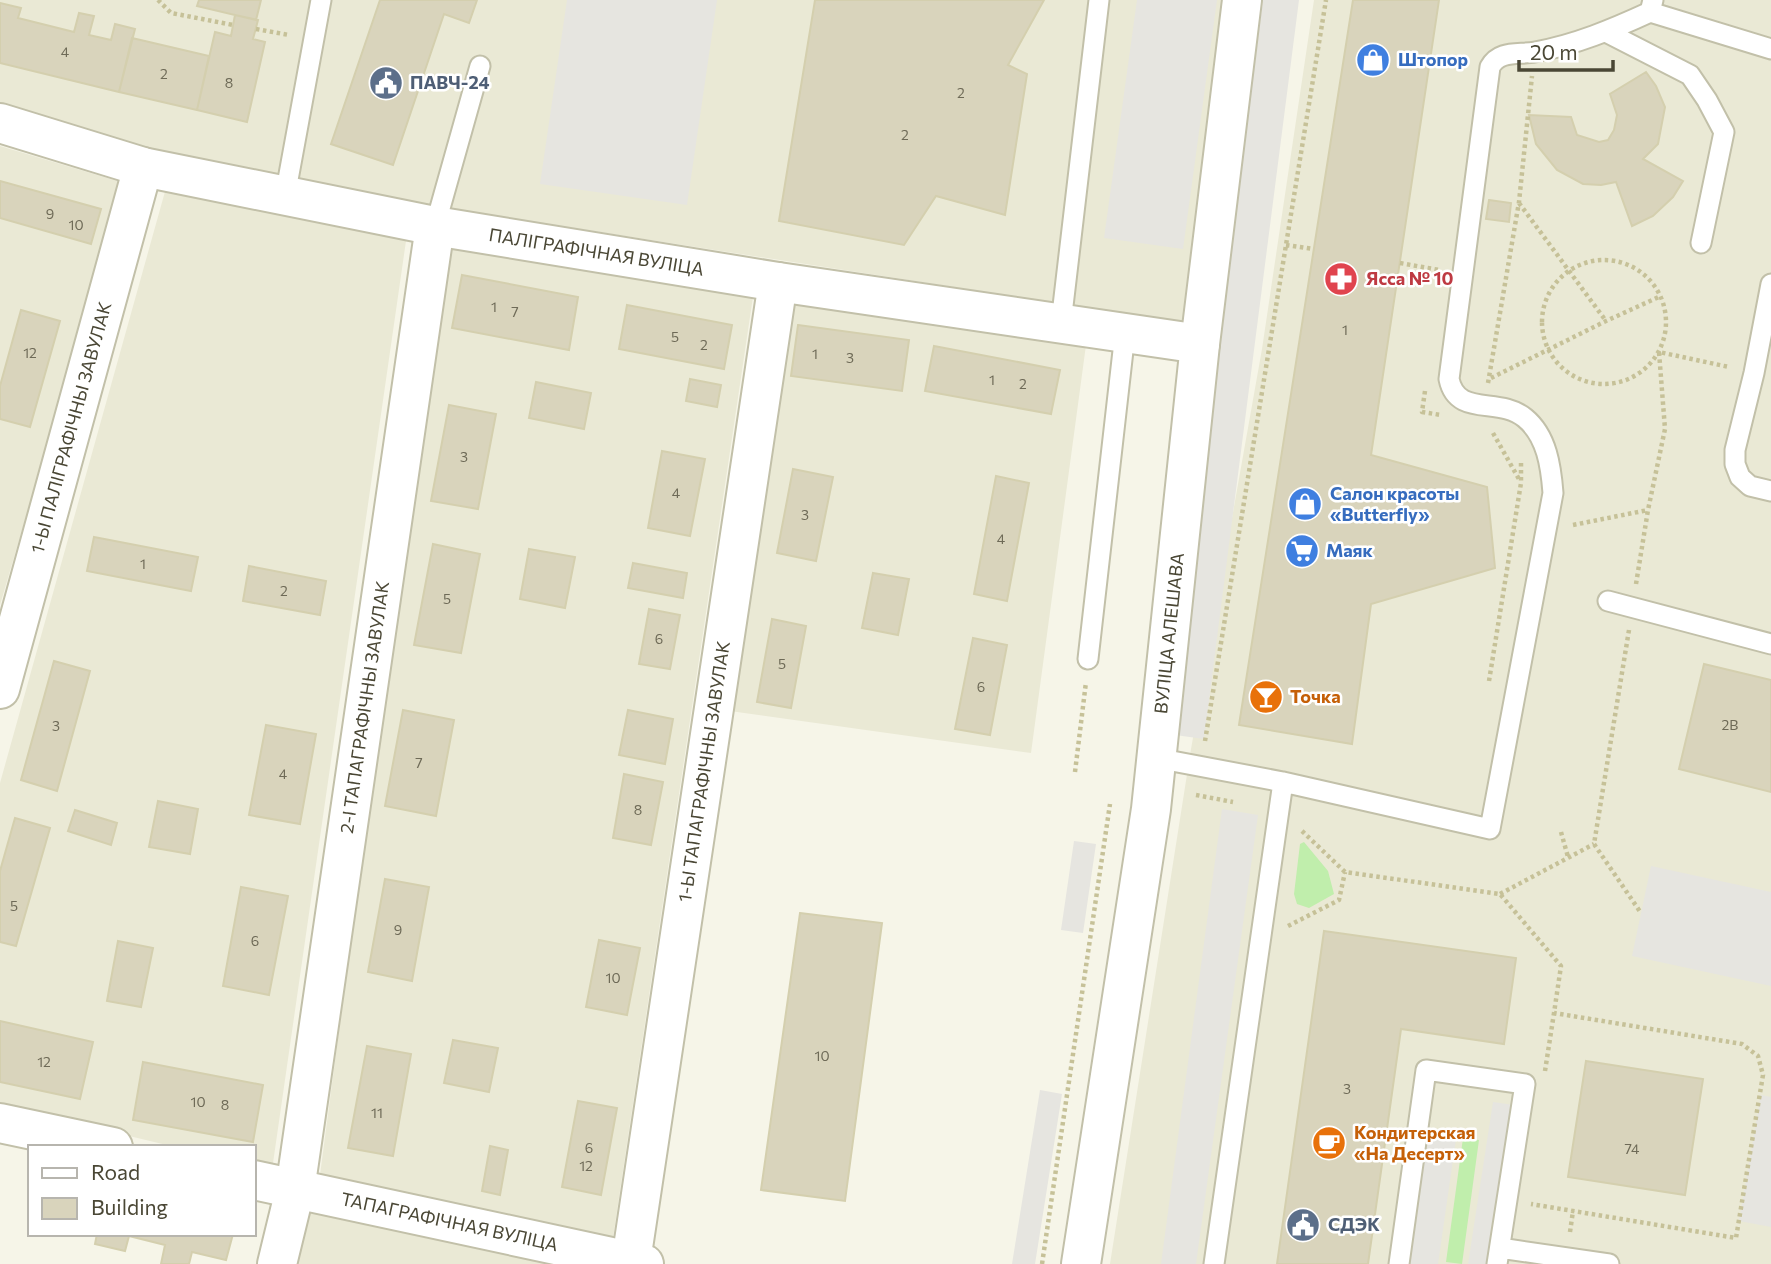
<svg xmlns="http://www.w3.org/2000/svg" width="1771" height="1264" font-family="Commissioner,sans-serif">
	<style>
		.residential { fill: #eae9d5 }
		.green { fill: #c0eeac }
		.parking { fill: #e6e5e0 }
		.building { fill: #d9d4bc; stroke: #d4cfae; stroke-width: 2 }
		.lines { fill: none; stroke-linecap: round; stroke-linejoin: round }
		.service-casing { stroke: #c2c0a9; stroke-width: 23 }
		.minor-casing { stroke: #c2c0a9; stroke-width: 42 }
		.path { stroke: #c6c198; stroke-width: 4.5; stroke-dasharray: 3.5 3.5; stroke-linecap: butt }
		.service { stroke: #fff; stroke-width: 19 }
		.minor { stroke: #fff; stroke-width: 38 }
		.labels { text-anchor: middle; stroke-width: 5; stroke-linejoin: round; paint-order: stroke }
		.number-label { font-size: 14px; fill: #6e6a57 }
		.shop-label { font-size: 18px; font-weight: bold; fill: #366cbe; stroke: #fff; text-anchor: start }
		.service-label { font-size: 18px; font-weight: bold; fill: #4e5e75; stroke: #fff; text-anchor: start }
		.street-label { font-size: 18px; fill: #4a4735; stroke: #fff }
		.health-label { font-size: 18px; font-weight: bold; fill: #be3a42; stroke: #fff; text-anchor: start }
		.food-label { font-size: 18px; font-weight: bold; fill: #c56008; stroke: #fff; text-anchor: start }
	</style>
	<rect width="100%" height="100%" fill="#f6f5e8"/>
	<path class="residential" d="M0,0H1227L1191,324L245,177L0,105Z
		M1314,0H1771V1264H1110L1191,749L1262,349Z
		M0,146L124,183L0,605Z
		M166,188L407,234L272,1170L254,1165V1147H175L0,1105V783Z
		M443,241L754,290L613,1238L320,1175Z
		M789,294L1086,345L1031,753L730,711Z
		M301,1208L553,1264H287Z"/>
	<path class="green" d="M1304,842L1328,871L1334,894L1309,908L1297,904L1294,894L1300,844Z
		M1463,1138L1479,1140L1462,1264L1446,1262Z"/>
	<path class="parking" d="M567,0H717L687,205L540,184Z
		M1137,0H1217L1183,249L1104,238Z
		M1263,0H1299L1204,739L1168,734Z
		M1222,809L1258,815L1196,1264H1161Z
		M1074,841L1096,844L1083,933L1061,930Z
		M1651,866L1771,892V986L1632,956Z
		M1040,1090L1062,1094L1035,1264H1012Z
		M1761,1095L1771,1097V1227L1739,1221Z
		M1493,1102L1521,1106L1497,1264H1468Z
		M1418,1127L1457,1132L1438,1264H1399Z"/>
	<path class="building" d="M199,0H261L256,20L197,6Z
		M380,0H477L469,23L444,14L393,165L331,144Z
		M815,0H1044L1008,65L1027,74L1005,215L936,196L904,245L779,221Z
		M1353,0H1439L1371,455L1487,487L1495,568L1371,604L1352,744L1239,725Z
		M0,3L21,8L18,18L74,32L79,13L94,16L89,35L111,40L115,24L135,29L119,92L0,63Z
		M235,15L258,20L253,39L265,42L247,122L197,110L215,32L231,36Z
		M132,38L209,56L197,110L119,92Z
		M1646,72L1656,86L1665,107L1658,144L1643,159L1683,181L1673,197L1653,216L1632,226L1616,182L1601,185L1583,184L1557,170L1536,144L1529,115L1571,117L1577,135L1599,142L1608,140L1614,130L1617,115L1610,94Z
		M0,181L101,209L91,244L0,218Z
		M1489,200L1511,203L1509,222L1486,219Z
		M462,275L578,297L569,350L452,328Z
		M627,305L732,325L724,369L619,349Z
		M21,310L60,321L30,427L0,419V386Z
		M798,325L909,340L902,391L791,376Z
		M934,346L1060,370L1051,414L925,391Z
		M690,379L721,385L717,407L686,401Z
		M536,382L591,393L584,429L529,418Z
		M449,405L496,414L478,509L431,501Z
		M662,451L705,459L690,536L648,528Z
		M793,469L833,477L816,561L777,553Z
		M996,476L1029,483L1007,601L974,594Z
		M94,537L198,557L191,591L87,571Z
		M433,544L480,554L461,653L414,645Z
		M529,549L575,557L565,608L520,599Z
		M633,563L687,573L683,598L628,588Z
		M249,566L326,581L320,615L243,601Z
		M873,573L909,579L898,635L862,628Z
		M649,609L680,615L670,669L639,664Z
		M772,619L806,626L791,708L757,702Z
		M973,638L1007,645L990,735L955,729Z
		M54,661L90,671L57,791L21,780Z
		M1704,664L1771,680V792L1679,769Z
		M403,710L454,720L436,816L385,806Z
		M628,710L673,719L665,764L619,755Z
		M266,725L316,734L300,824L249,815Z
		M624,774L663,782L651,845L613,838Z
		M158,801L198,809L190,854L149,847Z
		M75,810L117,823L111,845L68,831Z
		M15,818L50,828L16,946L0,942V871Z
		M385,879L429,887L412,981L368,972Z
		M241,887L288,896L269,995L223,986Z
		M800,913L882,923L845,1201L761,1190Z
		M1324,931L1516,958L1504,1044L1401,1029L1368,1264H1277Z
		M599,940L640,948L627,1015L586,1007Z
		M118,941L153,948L141,1007L107,1001Z
		M0,1021L93,1042L80,1099L0,1082Z
		M453,1040L498,1048L489,1092L444,1083Z
		M367,1046L411,1054L393,1156L348,1148Z
		M1586,1061L1703,1079L1685,1195L1568,1177Z
		M143,1062L263,1085L253,1142L133,1120Z
		M578,1101L617,1108L601,1195L562,1187Z
		M490,1146L508,1150L500,1195L482,1191Z
		M97,1234H233L226,1260L192,1252L189,1264H161L165,1245L129,1236L125,1251L95,1244Z"/>
	<g class="lines">
		<g class="service-casing">
			<path id="service" d="M1653,0L1650,12L1771,49
				M1606,32L1690,75L1707,100L1724,132L1701,243
				M285,196L321,0
				M435,226L480,66
				M1771,284L1754,373L1735,450V464L1740,477L1750,486L1771,491
				M1061,323L1099,0
				M1608,601L1771,644
				M1088,659L1125,333
				M1156,758L1283,782L1490,829L1553,493C1551,467 1547,436 1525,418C1499,396 1457,418 1449,379L1490,67C1499,50 1518,55 1535,52C1575,45 1613,29 1650,12
				M1500,1248L1609,1264
				M1214,1264L1283,782
				M1399,1264L1426,1070L1525,1084L1497,1264"/>
		</g>
		<g class="minor-casing">
			<g id="minor">
				<path id="s1" d="M0,123L143,167L435,226L778,282L1200,344"/>
				<path id="s2" d="M0,689L143,167"/>
				<path d="M0,1123L113,1147"/>
				<path id="s3" d="M254,1180L644,1264"/>
				<path id="s4" d="M631,1261L778,282"/>
				<path id="s5" d="M277,1264L295,1190L435,226"/>
				<path id="s6" d="M1081,1264L1151,809L1200,344L1242,0"/>
			</g>
		</g>
		<path class="path" d="M158,0L171,13L233,25
			M256,29L289,35
			M1519,203L1606,321
			M1286,245L1313,249
			M1542 322a62 62 0 1 1 124 0a62 62 0 1 1-124 0Z
			M1400,263L1439,270
			M1491,378L1606,321L1661,296
			M1488,383L1519,202L1532,76
			M1425,391L1422,412L1441,415
			M1493,433L1520,481
			M1573,525L1648,510
			M1636,584L1648,510L1665,429L1659,352L1729,367
			M1629,630L1594,844L1641,913
			M1489,681L1521,483V462
			M1205,741L1326,0
			M1075,772L1086,682
			M1196,795L1233,802
			M1302,831L1345,872L1500,894L1561,966L1554,1013L1742,1044L1758,1056L1763,1075L1736,1238L1531,1204
			M1561,832L1568,857
			M1500,894L1594,844
			M1288,926L1339,900L1345,872
			M1545,1071L1554,1013
			M1570,1232L1573,1211
			M1042,1264L1110,804"/>
		<use href="#service" class="service"/>
		<use href="#minor" class="minor"/>
	</g>
	<defs>
		<g id="shop-disc" transform="scale(1.75)"><circle r="9.5" fill="#3f7fe0" stroke="#fff"/><path d="M-5-2.5h2.3a2.7 3.5 0 0 1 5.4 0H5L5.5 6h-11ZM-1.5-2.5h3a1.5 2.3 0 0 0-3 0Z" fill="#fff"/></g>
		<g id="civic-disc" transform="scale(1.75)"><circle r="9.5" fill="#5c6f8a" stroke="#fff"/><path d="M-.6-6.5H3V-4.5H.6V-3L4-1V1h2V6H-6V1h2V-1L-.6-3ZM-1.2 2.5V6h2.4V2.5Z" fill="#fff"/></g>
		<g id="pharmacy-disc" transform="scale(1.75)"><circle r="9.5" fill="#e0444e" stroke="#fff"/><path d="M-2-6h4v4h4v4h-4v4h-4v-4h-4v-4h4Z" fill="#fff"/></g>
		<g id="supermarket-disc" transform="scale(1.75)"><circle r="9.5" fill="#3f7fe0" stroke="#fff"/><path d="M-6-5.5h2.5l.6 2H6L4.5 2H-2.5L-4.4-4H-6ZM-1.5 3.2a1.3 1.3 0 1 0 .1 0ZM3 3.2a1.3 1.3 0 1 0 .1 0Z" fill="#fff"/></g>
		<g id="bar-disc" transform="scale(1.75)"><circle r="9.5" fill="#e8710a" stroke="#fff"/><path d="M-6-5H6L.8 .8V4.5H3.5V6h-7V4.5H-.8V.8Z" fill="#fff"/></g>
		<g id="cafe-disc" transform="scale(1.75)"><circle r="9.5" fill="#e8710a" stroke="#fff"/><path d="M-5.5-4.5H6V0H3Q3 3.5 0 3.5H-2.5Q-5.5 3.5-5.5 0ZM3-3.2v2h1.7v-2ZM-6 4.5H4V6H-6Z" fill="#fff"/></g>
	</defs>
	<g fill-rule="evenodd">
		<use href="#shop-disc" x="1373" y="60"/>
		<use href="#civic-disc" x="386" y="83"/>
		<use href="#pharmacy-disc" x="1341" y="279"/>
		<use href="#shop-disc" x="1305" y="504"/>
		<use href="#supermarket-disc" x="1302" y="551"/>
		<use href="#bar-disc" x="1266" y="697"/>
		<use href="#cafe-disc" x="1329" y="1143"/>
		<use href="#civic-disc" x="1303" y="1225"/>
	</g>
	<g class="labels">
		<g class="number-label">
			<text x="65" y="57">4</text>
			<text x="164" y="79">2</text>
			<text x="229" y="88">8</text>
			<text x="961" y="98">2</text>
			<text x="905" y="140">2</text>
			<text x="50" y="219">9</text>
			<text x="76" y="230">10</text>
			<text x="494" y="312">1</text>
			<text x="515" y="317">7</text>
			<text x="1345" y="335">1</text>
			<text x="675" y="342">5</text>
			<text x="704" y="350">2</text>
			<text x="30" y="358">12</text>
			<text x="815" y="359">1</text>
			<text x="850" y="363">3</text>
			<text x="992" y="385">1</text>
			<text x="1023" y="389">2</text>
			<text x="464" y="462">3</text>
			<text x="676" y="498">4</text>
			<text x="805" y="520">3</text>
			<text x="1001" y="544">4</text>
			<text x="143" y="569">1</text>
			<text x="284" y="596">2</text>
			<text x="447" y="604">5</text>
			<text x="659" y="644">6</text>
			<text x="782" y="669">5</text>
			<text x="981" y="692">6</text>
			<text x="1730" y="730">2В</text>
			<text x="56" y="731">3</text>
			<text x="419" y="768">7</text>
			<text x="283" y="779">4</text>
			<text x="638" y="815">8</text>
			<text x="14" y="911">5</text>
			<text x="398" y="935">9</text>
			<text x="255" y="946">6</text>
			<text x="613" y="983">10</text>
			<text x="822" y="1061">10</text>
			<text x="44" y="1067">12</text>
			<text x="1347" y="1094">3</text>
			<text x="198" y="1107">10</text>
			<text x="225" y="1110">8</text>
			<text x="377" y="1118">11</text>
			<text x="589" y="1153">6</text>
			<text x="1632" y="1154">74</text>
			<text x="586" y="1171">12</text>
		</g>
		<g class="shop-label">
			<text x="1398" y="66">Штопор</text>
			<text x="1330" y="500">Салон красоты<tspan x="1330" dy="21">«Butterfly»</tspan></text>
			<text x="1326" y="557">Маяк</text>
		</g>
		<g class="service-label">
			<text x="410" y="89">ПАВЧ-24</text>
			<text x="1328" y="1231">СДЭК</text>
		</g>
		<g class="street-label">
			<text dy="6" stroke="none"><textPath href="#s1" startOffset="611">ПАЛІГРАФІЧНАЯ ВУЛІЦА</textPath></text>
			<text dy="6" stroke="none"><textPath href="#s2" startOffset="271">1-Ы ПАЛІГРАФІЧНЫ ЗАВУЛАК</textPath></text>
			<text dy="6" stroke="none"><textPath href="#s6" startOffset="637">ВУЛІЦА АЛЕШАВА</textPath></text>
			<text dy="6" stroke="none"><textPath href="#s5" startOffset="564">2-І ТАПАГРАФІЧНЫ ЗАВУЛАК</textPath></text>
			<text dy="6" stroke="none"><textPath href="#s4" startOffset="495">1-Ы ТАПАГРАФІЧНЫ ЗАВУЛАК</textPath></text>
			<text dy="6" stroke="none"><textPath href="#s3" startOffset="200">ТАПАГРАФІЧНАЯ ВУЛІЦА</textPath></text>
		</g>
		<g class="health-label">
			<text x="1366" y="285">Ясса № 10</text>
		</g>
		<g class="food-label">
			<text x="1290" y="703">Точка</text>
			<text x="1354" y="1139">Кондитерская<tspan x="1354" dy="21">«На Десерт»</tspan></text>
		</g>
	</g>
	<rect x="28" y="1145" width="228" height="91" fill="#ffffff" stroke="#b7b5ae" stroke-width="2"/>
	<rect x="42" y="1168" width="35" height="10" fill="#ffffff" stroke="#b7b5ae" stroke-width="2"/>
	<text x="91" y="1180" font-size="21" fill="#4a4735">Road</text>
	<rect x="42" y="1198" width="35" height="21" fill="#d9d4bc" stroke="#b7b5ae" stroke-width="2"/>
	<text x="91" y="1215" font-size="21" fill="#4a4735">Building</text>
	<path d="M1519 60v10h94v-10" fill="none" stroke="#4a4735" stroke-width="3.5"/>
	<text x="1530" y="60" font-size="21" fill="#4a4735" stroke="#ffffff" stroke-width="5" paint-order="stroke">20 m</text>
</svg>
